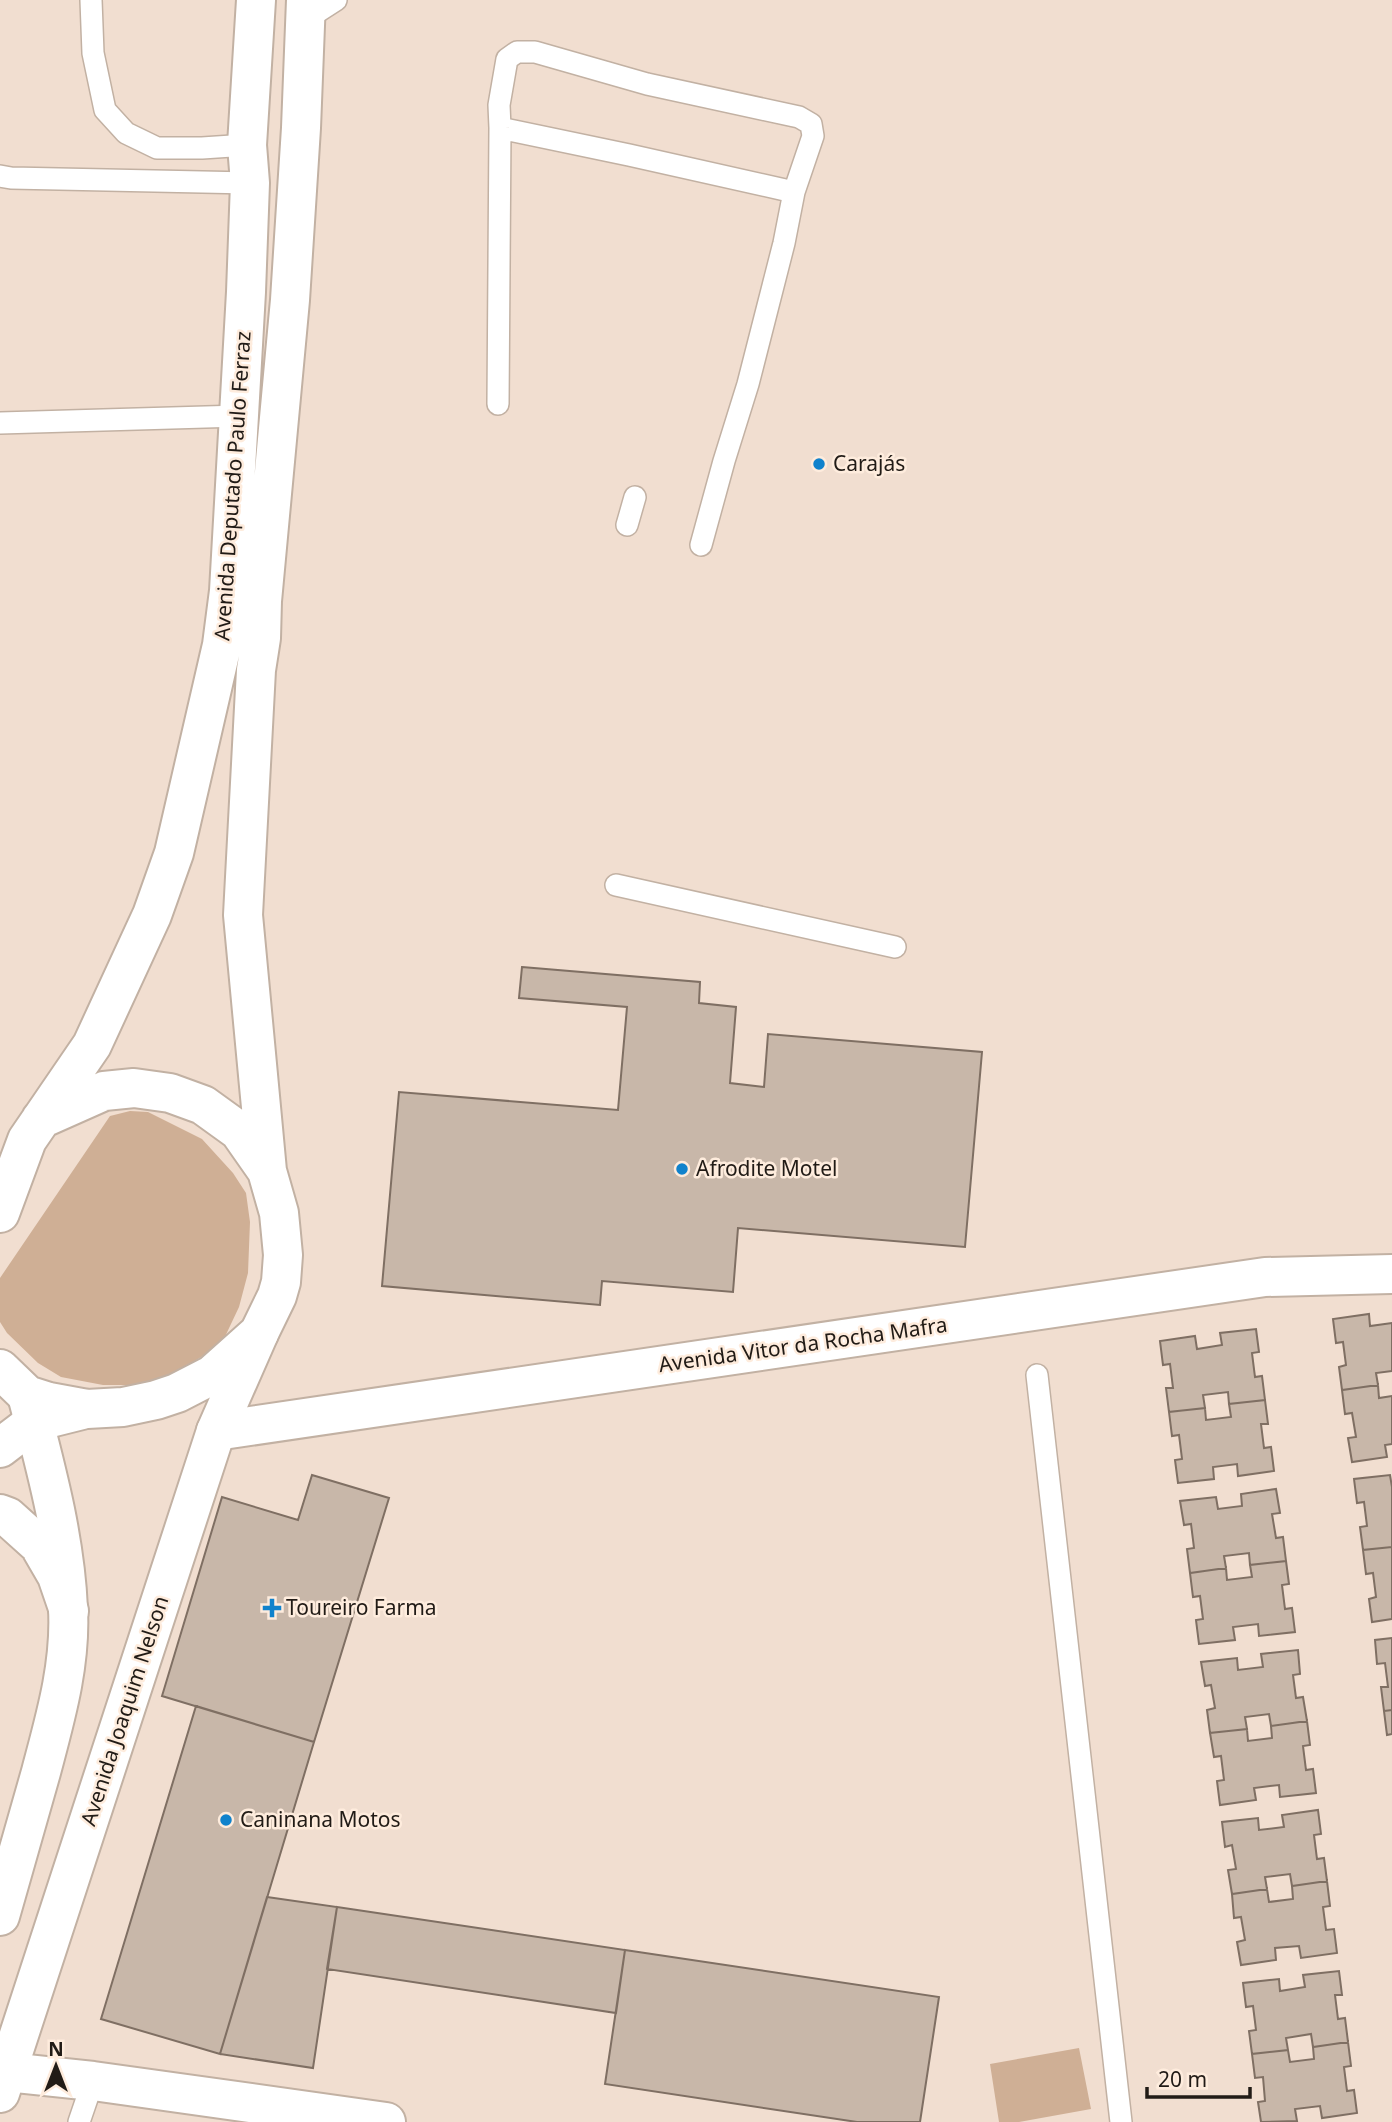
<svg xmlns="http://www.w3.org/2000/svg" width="1392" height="2122" font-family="'Noto Sans',sans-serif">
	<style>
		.green { fill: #cfaf95 }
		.building { fill: #c8b7a9; stroke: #7f6f63; stroke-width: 2 }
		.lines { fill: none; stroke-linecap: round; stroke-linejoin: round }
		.service-casing { stroke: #c2b1a3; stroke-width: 24 }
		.minor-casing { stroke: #c2b1a3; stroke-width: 42 }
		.secondary-casing { stroke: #c2b1a3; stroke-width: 42 }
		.primary-casing { stroke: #c2b1a3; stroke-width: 42 }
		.trunk-casing { stroke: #c2b1a3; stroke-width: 42 }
		.service { stroke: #fff; stroke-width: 21 }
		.minor { stroke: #fff; stroke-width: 38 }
		.secondary { stroke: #fff; stroke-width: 38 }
		.primary { stroke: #fff; stroke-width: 38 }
		.trunk { stroke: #fff; stroke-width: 38 }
		.poi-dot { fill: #1082cc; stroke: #feecdd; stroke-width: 2.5 }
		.labels { text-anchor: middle; stroke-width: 5; stroke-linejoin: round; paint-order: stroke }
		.poi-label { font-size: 21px; fill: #211b16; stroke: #feecdd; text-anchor: start }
		.street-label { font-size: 21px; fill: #211b16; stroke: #feecdd }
	</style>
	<rect width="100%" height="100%" fill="#f1ded0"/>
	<path class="green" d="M130,1111L148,1112L202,1139L233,1173L246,1193L250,1222L248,1273L239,1307L222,1343L189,1365L148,1385H103L61,1377L38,1363L7,1333L0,1322V1278L110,1116Z
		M1079,2048L1091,2109L1019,2122H999L990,2064Z"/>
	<path class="building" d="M522,967L700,982L699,1003L736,1007L730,1083L764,1087L768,1034L982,1052L965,1247L738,1228L733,1292L602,1281L600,1305L382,1286L399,1092L618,1110L627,1007L519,998Z
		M1369,1314L1370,1326L1392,1323V1371L1376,1373L1378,1385L1342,1390L1339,1367L1346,1365L1343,1342L1336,1343L1333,1319Z
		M1256,1329L1259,1352L1252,1353L1255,1377L1262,1376L1265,1400L1229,1404L1228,1392L1203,1395L1205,1408L1169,1412L1166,1388H1173L1170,1364L1163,1365L1160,1341L1195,1336L1197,1349L1222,1345L1220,1333Z
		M1378,1385L1379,1398L1392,1396V1444L1385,1445L1387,1457L1352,1462L1348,1438L1356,1437L1352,1413L1345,1414L1342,1390Z
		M1265,1400L1268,1424H1261L1264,1448L1271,1447L1274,1471L1238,1476L1237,1464L1213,1467L1214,1479L1178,1483L1175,1460L1182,1459L1179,1435L1172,1436L1169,1412L1205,1408L1206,1420L1231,1417L1229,1404Z
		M312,1475L389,1498L314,1742L162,1696L222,1497L298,1520Z
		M1390,1475L1392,1487V1547L1363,1550L1360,1527L1367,1526L1364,1502L1357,1503L1354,1479Z
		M1276,1489L1280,1513L1272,1514L1276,1538L1283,1537L1286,1561L1250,1565L1249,1553L1224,1556L1226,1568L1190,1573L1187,1549L1194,1548L1191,1524L1184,1525L1180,1501L1216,1497L1218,1509L1242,1506L1241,1494Z
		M1392,1547V1619L1372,1622L1369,1599L1376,1597L1373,1573L1366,1574L1363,1550Z
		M1286,1561L1289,1584L1282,1585L1285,1609L1292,1608L1295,1632L1259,1636L1258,1624L1233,1627L1235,1640L1199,1644L1196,1620L1203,1619L1200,1596L1193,1597L1190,1573L1226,1568L1227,1580L1252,1577L1250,1565Z
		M1392,1638V1710L1384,1711L1381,1687H1388L1385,1663L1377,1664L1375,1640Z
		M1298,1650L1300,1674L1293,1675L1296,1698L1303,1697L1307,1721L1271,1726L1269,1714L1245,1717L1247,1729L1210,1733L1207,1710L1215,1708L1211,1685L1205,1686L1201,1662L1237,1658L1238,1670L1263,1667L1261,1654Z
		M196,1706L314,1742L220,2054L101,2019Z
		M1392,1710V1734L1387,1735L1384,1711Z
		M1307,1721L1310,1745L1303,1746L1306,1770L1313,1769L1316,1793L1280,1797L1279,1785L1254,1788L1256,1800L1220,1805L1217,1781L1224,1780L1221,1756L1214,1757L1210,1733L1247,1729L1248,1741L1272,1738L1271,1726Z
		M1318,1810L1321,1834L1314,1835L1317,1859L1324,1858L1327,1881L1292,1886L1290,1874L1265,1877L1267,1889L1232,1894L1228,1870L1236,1869L1232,1845L1225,1847L1222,1822L1258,1818L1259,1830L1284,1827L1282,1815Z
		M1327,1881L1330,1906L1323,1907L1326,1930L1334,1929L1337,1953L1301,1958L1299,1946L1275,1948L1276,1960L1241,1965L1237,1942L1245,1940L1241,1917L1234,1918L1232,1894L1267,1889L1269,1902L1293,1899L1292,1886Z
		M267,1897L337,1907L313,2068L220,2054Z
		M337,1907L625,1950L616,2013L327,1969Z
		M625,1950L939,1997L920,2122H857L605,2084Z
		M1339,1971L1342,1995H1335L1338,2019L1345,2018L1348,2042L1313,2047L1311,2034L1286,2038L1288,2050L1252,2054L1249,2031L1256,2030L1253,2006L1246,2007L1243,1983L1279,1979L1280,1991L1305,1987L1303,1975Z
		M1348,2042L1351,2066L1344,2067L1347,2091L1354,2090L1357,2113L1322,2118L1320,2106L1295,2109L1297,2121L1261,2122L1258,2102L1265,2101L1263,2077L1255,2078L1252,2054L1288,2050L1290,2062L1314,2059L1313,2047Z"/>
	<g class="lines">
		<g class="service-casing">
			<path id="service" d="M91,0L93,53L105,110L126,133L157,148H202L247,145
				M305,20L336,0
				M0,176L11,178L250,183
				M498,404L500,128
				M0,423L240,416
				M627,525L635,497
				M701,545L724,461L748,384L784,243L794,192L629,155L500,128L499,105L507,59L517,52H535L647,84L799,117L811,124L813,136L794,192
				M616,885L895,947
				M1037,1375L1121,2122
				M79,2122L93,2081"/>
		</g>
		<g class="minor-casing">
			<path id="minor" d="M216,1431L1265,1277L1392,1274"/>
		</g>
		<g class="secondary-casing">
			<path id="secondary" d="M7,2072L93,2081L386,2122"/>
		</g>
		<g class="primary-casing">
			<path id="primary" d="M0,1916C14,1868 27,1820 41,1772C55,1719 71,1665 68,1609C65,1536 45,1465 27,1395
				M0,2093L216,1431L259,1333"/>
		</g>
		<g class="trunk-casing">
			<path id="trunk" d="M267,1171L243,915L256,670L261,638L262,601L290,300L301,128L306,0
				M0,1213L27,1140L92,1045L152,915L174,853L222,645L229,591L246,292L250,183L247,145L256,0
				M0,1369L27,1395L49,1402L87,1409L123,1407L156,1400L177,1393L212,1375L259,1333L277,1296L281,1282L283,1255L279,1213L267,1171L239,1131L203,1105L170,1093L134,1088L104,1091L41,1119
				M0,1448L34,1422L82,1410
				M0,1514L8,1517L39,1545L57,1576L69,1611"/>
		</g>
		<use href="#service" class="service"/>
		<use href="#minor" class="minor"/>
		<use href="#secondary" class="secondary"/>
		<use href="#primary" class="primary"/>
		<use href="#trunk" class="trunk"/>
	</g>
	<g class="poi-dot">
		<circle cx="819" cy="464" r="7"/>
		<circle cx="682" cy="1169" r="7"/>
		<path d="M268.5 1597.5h7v7h7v7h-7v7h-7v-7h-7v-7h7z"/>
		<circle cx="226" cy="1820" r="7"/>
	</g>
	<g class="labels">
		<g class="poi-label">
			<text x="833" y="471">Carajás</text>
			<text x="696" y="1176">Afrodite Motel</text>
			<text x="286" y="1615">Toureiro Farma</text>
			<text x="240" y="1827">Caninana Motos</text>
		</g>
		<g class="street-label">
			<text transform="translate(233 486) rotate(-86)" y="7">Avenida Deputado Paulo Ferraz</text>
			<text transform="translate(803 1345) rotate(-8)" y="7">Avenida Vitor da Rocha Mafra</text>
			<text transform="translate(125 1711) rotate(-72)" y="7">Avenida Joaquim Nelson</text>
		</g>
	</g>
	<g transform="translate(56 2066)" stroke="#feecdd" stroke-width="5" paint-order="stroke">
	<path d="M0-5L12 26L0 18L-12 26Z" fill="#211b16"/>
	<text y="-10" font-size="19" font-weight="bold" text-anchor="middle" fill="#211b16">N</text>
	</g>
	<path d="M1147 2087v10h103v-10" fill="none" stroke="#211b16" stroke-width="3.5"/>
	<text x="1158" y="2087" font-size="21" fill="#211b16" stroke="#feecdd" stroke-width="5" paint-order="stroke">20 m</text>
</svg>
